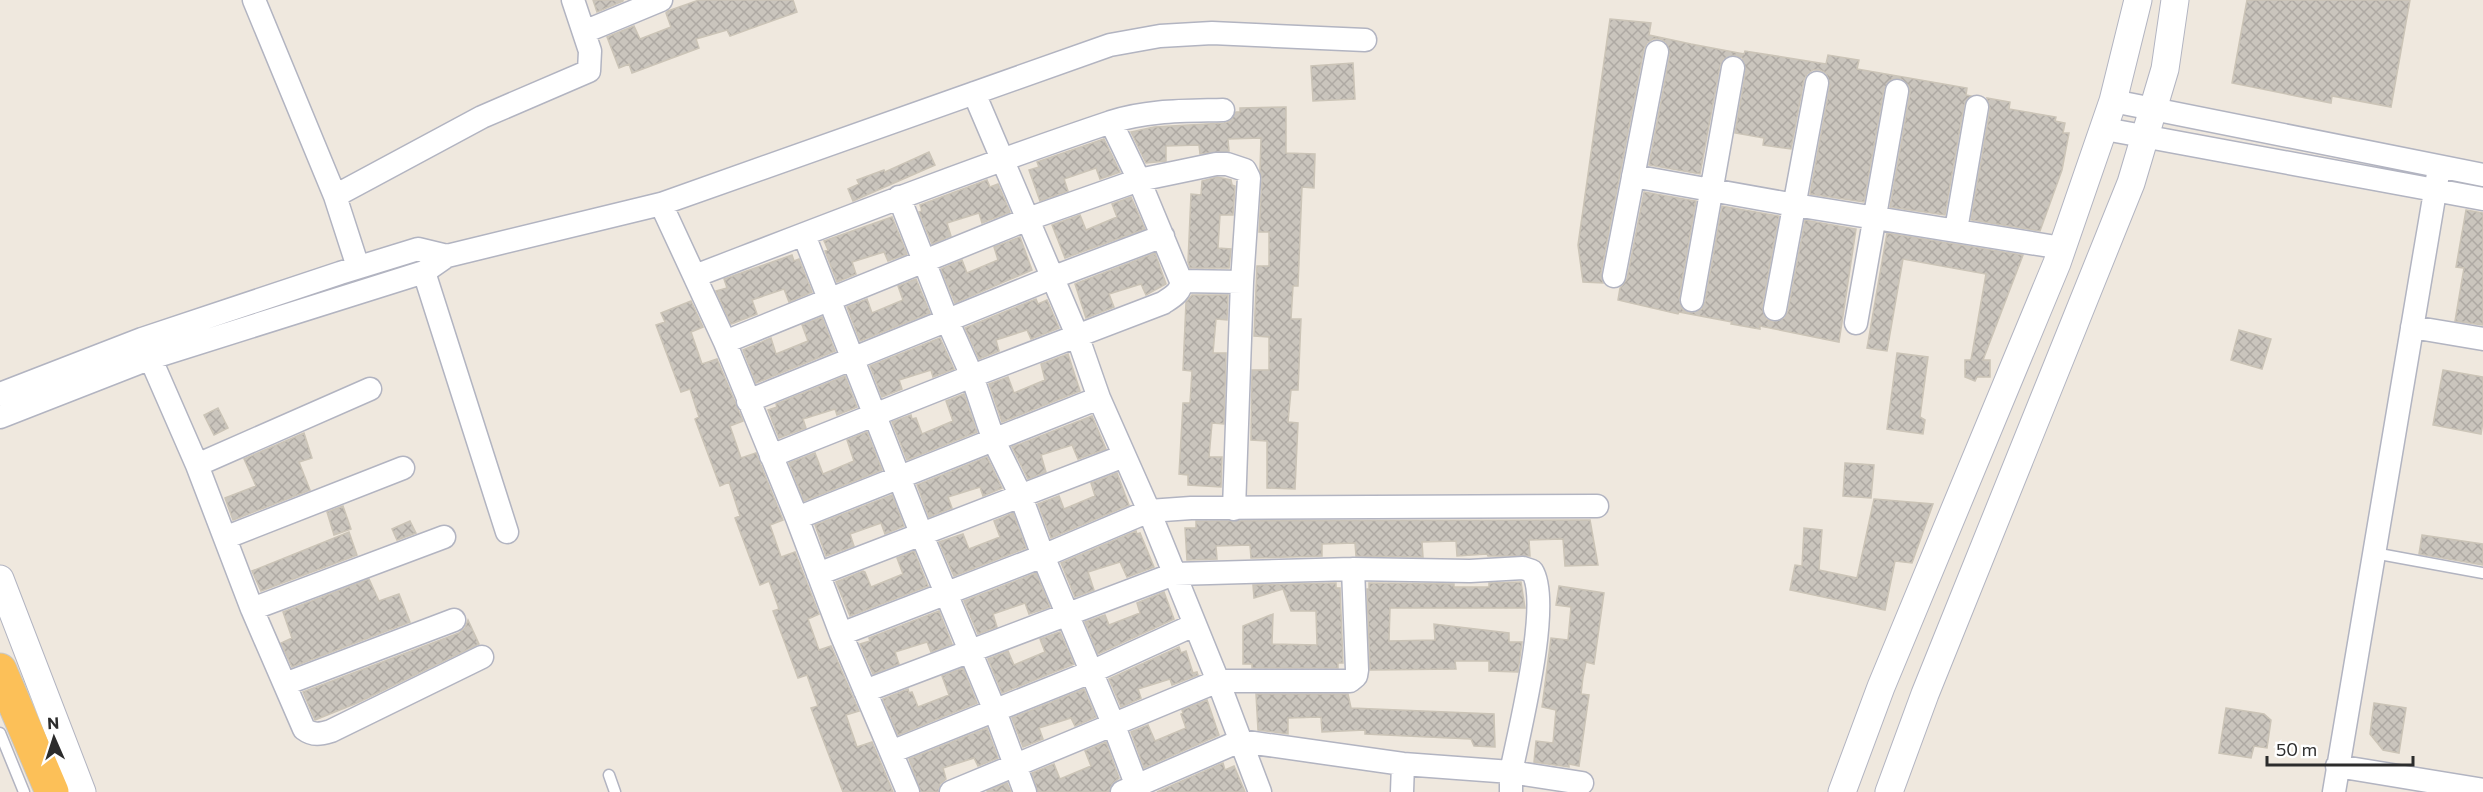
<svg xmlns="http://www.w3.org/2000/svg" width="2483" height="792" font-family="Commissioner,sans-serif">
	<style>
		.building { fill: url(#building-cross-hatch); stroke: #cbc4b7; stroke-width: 1.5 }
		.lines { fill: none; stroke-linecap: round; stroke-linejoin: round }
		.service-casing { stroke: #b2b4c1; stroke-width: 13 }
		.minor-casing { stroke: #b2b4c1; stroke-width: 25 }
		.tertiary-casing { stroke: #b2b4c1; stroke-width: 29 }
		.trunk-casing { stroke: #c8c8c8; stroke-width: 35 }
		.service { stroke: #fff; stroke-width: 10 }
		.minor { stroke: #fff; stroke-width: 22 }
		.tertiary { stroke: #fff; stroke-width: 27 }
		.trunk { stroke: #fcc058; stroke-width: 33 }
	</style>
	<defs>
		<pattern id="building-cross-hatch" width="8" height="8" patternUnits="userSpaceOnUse" patternTransform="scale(1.5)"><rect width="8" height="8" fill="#cac5bd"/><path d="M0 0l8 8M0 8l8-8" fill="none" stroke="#aea9a3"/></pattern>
	</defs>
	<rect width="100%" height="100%" fill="#efe8de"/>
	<path class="building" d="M593,0H623V1L597,12Z
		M699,0H793L797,12L730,36L727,30L696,39L699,48L632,73L629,64L619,68L607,37L634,26L640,39L671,27L666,13L668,11Z
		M2247,0H2410L2391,107L2332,96L2331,103L2232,83Z
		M1610,19L1651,23L1649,35L1691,44L1744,54L1745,51L1826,64L1828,55L1859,60L1857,69L1967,88L1966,95L1971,96L1964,105L1945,215L1890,207L1910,93L1909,86L1900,78L1892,79L1884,89L1864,202L1810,194L1830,85L1826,73L1820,70H1813L1807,74L1804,80L1791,149L1763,145L1764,138L1735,133L1746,70L1742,58L1735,55L1723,59L1720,66L1700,174L1649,165L1670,54L1666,42L1660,39H1653L1647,43L1644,49L1601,273L1603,283L1583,282L1578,245Z
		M1353,63L1355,99L1313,101L1311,66Z
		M1987,98L2010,102L2009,109L2056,117L2055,121L2065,123L2063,133H2069L2062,170L2040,231L1971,220L1990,109Z
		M1286,107V153L1315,154L1314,188L1302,187L1298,286H1293L1291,319H1301L1298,390H1291L1288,422L1298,423L1295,489L1267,488V441L1251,440L1252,370H1269V337L1254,336L1257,266H1269V232H1259L1262,179L1260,171L1261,138L1228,139L1229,151L1200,154L1199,145L1166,146V161L1146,163L1131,132L1154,127L1224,123L1230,121L1236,112H1240V108Z
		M1104,139L1120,172L1100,179L1096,168L1064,179L1068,191L1040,201L1029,170L1039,167L1037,162Z
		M929,152L935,165L853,201L848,189L859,184L857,180L884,170L885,172Z
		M1217,177L1231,180L1232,185L1235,186L1233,215H1220L1218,248L1231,249L1229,268H1190L1188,262L1191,194L1201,195L1202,181Z
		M987,180L990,187L998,184L1010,212L982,223L979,213L947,223L951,236L932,244L919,212L922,211L920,205Z
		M1644,192L1696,201L1679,298L1683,310L1690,313L1702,309L1705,302L1722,206L1779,216L1762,307L1766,319L1773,322L1785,318L1788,311L1805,220L1856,229L1839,342L1760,326V329L1731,324L1732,322L1679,312L1678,314L1618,300L1620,288L1627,279Z
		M1131,197L1145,229L1065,258L1052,225L1080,215L1086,230L1117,217L1112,204Z
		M2466,210L2483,213V325L2455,321L2464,268L2456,267Z
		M892,217L907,254L888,261L884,252L852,262L856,274L837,282L825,251L828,250L824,241Z
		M1887,233L2023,255L1983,360H1990V377H1977L1975,381L1965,377V360H1971L1986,274L1903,259L1887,351L1867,348Z
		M1020,237L1032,270L955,303L941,269L962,260L967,273L998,260L994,247Z
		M1155,253L1166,284L1146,295L1141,284L1109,294L1114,307L1086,318L1075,284Z
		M792,255L794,261L799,259L812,292L789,302L784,289L752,300L757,314L731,324L716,291L727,288L724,279Z
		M916,279L930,313L860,341L847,307L867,299L872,313L903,300L898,286Z
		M1192,295H1228L1227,320L1216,319L1213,353H1226L1224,424L1212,423L1209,457H1222L1221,487L1188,485V475L1179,474L1183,403H1190L1192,371L1183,370L1186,302Z
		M1036,299L1038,304L1047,300L1059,328L1031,339L1027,330L996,340L999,351L979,359L965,328Z
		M691,301L703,327L691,332L702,364L717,359L743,421L730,426L741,458L756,453L783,520L770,525L781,557L795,552L819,614L808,619L819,650L831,646L859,711L846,715L857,747L872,742L893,792H843L811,708L818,706L807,675L798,678L773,611L779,609L769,581L760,585L735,518L740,516L729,482L720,486L695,419L699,417L690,389L681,392L656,325L665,322L661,313Z
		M822,317L835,351L756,383L743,350L771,338L776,354L808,341L802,325Z
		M2239,330L2271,339L2262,369L2231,360Z
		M940,338L954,369L933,377L931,370L899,380L902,389L882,397L870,366Z
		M1897,353L1928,357L1920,417L1925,420L1923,434L1887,429Z
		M1068,354L1080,391L1002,422L989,384L1008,377L1014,393L1045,380L1041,364Z
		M2443,370L2483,377V421L2481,434L2433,425Z
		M845,376L857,407L837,415L835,409L803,419L806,428L779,438L768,410L777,407L776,404Z
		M964,394L977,432L907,460L892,422L911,415L912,419L916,418L922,434L953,421L946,401Z
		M218,408L228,428L214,435L204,415Z
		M1092,416L1106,449L1078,459L1072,445L1041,455L1046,472L1028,479L1012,447Z
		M867,432L882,470L804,501L789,463L815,453L823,474L854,461L847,440Z
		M304,433L312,458L299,462L310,490L233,520L225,498L256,486L244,459Z
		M987,457L1002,488L983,496L980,487L948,497L952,508L929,517L917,485Z
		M1845,463L1874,465L1871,498L1843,496Z
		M1117,473L1129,505L1051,538L1038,504L1059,496L1064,509L1095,496L1091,483Z
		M892,495L904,526L885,534L881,523L850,534L854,546L826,556L815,525Z
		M1874,499L1933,504L1912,563L1895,561L1885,610L1790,590L1795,565L1802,566L1804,528L1822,530L1819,570L1857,578Z
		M343,506L351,529L334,535L327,512Z
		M1013,513L1026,548L954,576L939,542L963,534L969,549L1000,537L994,521Z
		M1590,520L1598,565L1565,566L1563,539L1529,540L1530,556H1488L1487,554L1457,556L1456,541L1422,542L1423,557L1356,556L1355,543L1322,544V556L1251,558L1250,545L1216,546L1217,559L1187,560L1185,528H1196V521Z
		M410,521L416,533L397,540L392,529Z
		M1136,531L1137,534L1140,533L1154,567L1127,577L1120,562L1088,572L1094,590L1075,597L1061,563Z
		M349,532L357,555L261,591L252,571Z
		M2422,535L2483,544V565L2419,554Z
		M914,551L928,586L850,616L836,582L863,571L865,572L871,587L903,574L897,558Z
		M1036,573L1050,607L1029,614L1025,603L993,614L997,627L978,634L964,601Z
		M369,579L379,601L399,594L410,622L292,667L281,643L292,638L283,612Z
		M1521,582L1525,608H1390L1389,641L1435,640L1434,624L1509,633V642H1522L1518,672L1489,671V661H1455L1456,669L1370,670L1367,589H1369V583L1454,584V587H1489V583Z
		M1336,583V588H1340L1343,663H1338V668H1252V664H1243V626L1273,614L1272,644L1317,645L1316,611H1291L1283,589L1254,598L1253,585Z
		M1559,586L1604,593L1594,664L1586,662L1583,677L1581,694L1589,695L1579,766L1569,764V767L1534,762L1536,741L1553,743L1556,710L1542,707L1551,638L1568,640L1571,607L1556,605Z
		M1164,592L1174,619L1098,654L1085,622L1105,615L1109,625L1140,613L1137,603Z
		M939,611L952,644L931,652L927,642L895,652L899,664L873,674L860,644L870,641L869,638Z
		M468,620L479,644L357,703L315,720L303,692L459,633L465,628Z
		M1060,632L1074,664L1002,693L988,659L1008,651L1014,665L1045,652L1040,639Z
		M1179,647L1181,653L1186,651L1193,673L1197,672L1198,675L1172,685L1170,679L1138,689L1141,698L1121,707L1109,679Z
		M963,668L977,703L898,735L883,699L908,689L909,693L912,692L918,707L949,695L942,676Z
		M1084,689L1096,717L1075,726L1071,718L1039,728L1043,739L1023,747L1012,718Z
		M1256,694H1348L1351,708L1494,714L1495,747L1474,746L1471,739L1365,734V730L1322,732L1321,717L1288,718V734L1258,730Z
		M1207,700L1219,735L1144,768L1131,732L1148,725L1155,741L1186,728L1181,714L1183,713L1182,710Z
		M2374,703L2406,708L2399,753L2383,750L2370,734Z
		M2226,708L2264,714L2271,720L2267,748L2254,746L2251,758L2219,753Z
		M987,728L998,758L978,766L974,758L943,768L946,779L940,784L938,792H921L909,759Z
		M1106,742L1119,778L1112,784L1109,792H1038L1032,773L1054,764L1060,779L1091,766L1085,751Z
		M1223,763L1225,770L1234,766L1245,792H1157Z
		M1007,783L1011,792H988L987,791Z"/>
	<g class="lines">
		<g class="service-casing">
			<path id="service" d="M2374,553L2483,573
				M0,733L24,792
				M609,775L615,792"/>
		</g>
		<g class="minor-casing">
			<path id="minor" d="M254,0L335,196L358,267
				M584,32L661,0
				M974,93L1077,335L1099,398L1149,511L1218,681L1260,792
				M2113,101L2483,175
				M2105,129L2483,199
				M1633,176L1795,205L2062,248
				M335,196L482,117L589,71L590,51L573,0
				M899,197L947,320L972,376L994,441L1020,494L1043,556L1114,726L1139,792
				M661,204L725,342L797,518L841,634L908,792
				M1956,230L1977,107
				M804,235L921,533L995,711L1025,792
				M424,272L507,532
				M695,276C833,223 971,169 1111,122
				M1614,276L1657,52
				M1181,281L1242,282
				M1692,300L1733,68
				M1775,309L1817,83
				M1856,323L1897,91
				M2412,327L2483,339
				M142,339L197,465L252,609L304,729C313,736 321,734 331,731L482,657
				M725,342L1028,219L1139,180L1216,164H1227L1245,170L1249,178L1242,282L1234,509
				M0,394L142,339L340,273L418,249L447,256
				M748,401L1054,277L1163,236
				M0,417L151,358L424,272L447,256L661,204L1110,45L1160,36L1212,33L1365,40
				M771,456L972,376L1163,303C1172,297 1182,292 1181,281L1139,180L1111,122C1148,110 1185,111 1223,110
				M197,465L370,389
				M797,518L1099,398
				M227,537L403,468
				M818,574L1124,456
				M252,609L444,537
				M841,634L1043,556L1149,511L1191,508L1597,506
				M285,684L454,620
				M865,691L1174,574L1353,569L1470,571L1523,568L1532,571C1552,602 1519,732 1511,772L1582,783
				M891,752L1091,672L1194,625
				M2337,766L2483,790
				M951,792L1218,681H1350L1356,676L1357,670L1353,569
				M1122,792L1240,741L1403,764L1511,772V792
				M1402,792L1403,764
				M2334,792L2439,168"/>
		</g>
		<g class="tertiary-casing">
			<path id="tertiary" d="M0,579L82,792
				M1842,792L1881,687L2057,263L2113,101L2138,0
				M1889,792L1925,694L2131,183L2165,69L2175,0"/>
		</g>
		<g class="trunk-casing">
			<path id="trunk" d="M0,670L52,792"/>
		</g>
		<use href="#service" class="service"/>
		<use href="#minor" class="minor"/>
		<use href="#tertiary" class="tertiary"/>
		<use href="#trunk" class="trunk"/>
	</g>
	<g transform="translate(54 738) rotate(357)" stroke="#ffffff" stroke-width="4.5" paint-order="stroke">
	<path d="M0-4.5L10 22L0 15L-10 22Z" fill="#2c2c2c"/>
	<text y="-9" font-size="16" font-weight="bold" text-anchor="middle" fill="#2c2c2c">N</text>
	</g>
	<path d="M2267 756v9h146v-9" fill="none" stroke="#2c2c2c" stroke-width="3"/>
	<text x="2276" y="756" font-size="18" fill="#2c2c2c" stroke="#ffffff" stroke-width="4.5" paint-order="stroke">50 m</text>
</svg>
